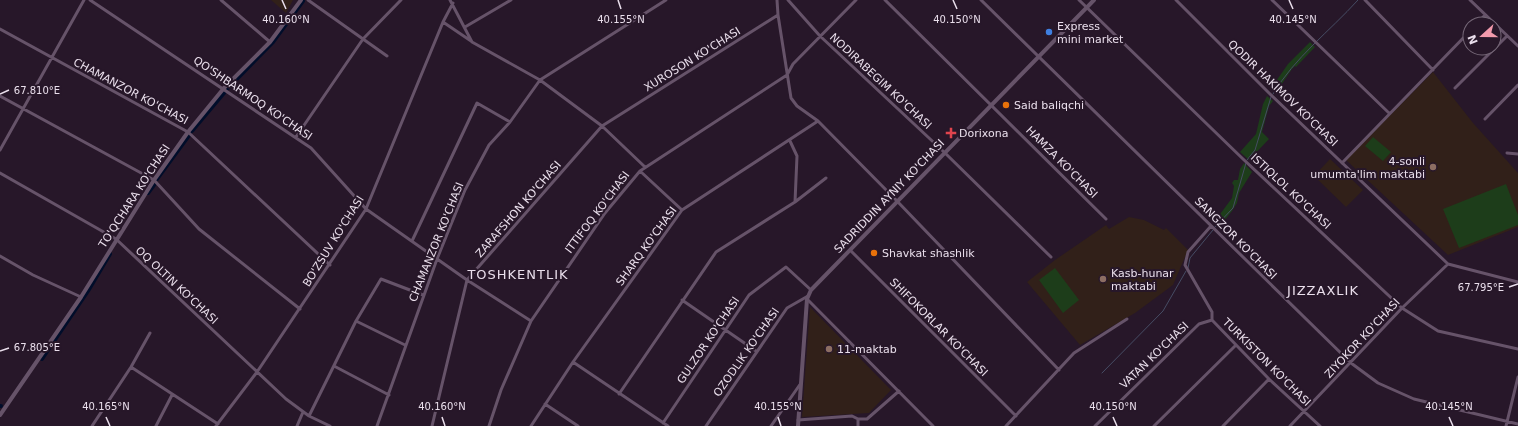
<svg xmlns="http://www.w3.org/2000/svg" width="1518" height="426" font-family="'DejaVu Sans',sans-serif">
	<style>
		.education { fill: #312019 }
		.green { fill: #1d3d1a }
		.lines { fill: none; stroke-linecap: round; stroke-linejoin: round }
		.stream { stroke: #464c64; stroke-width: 1 }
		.canal { stroke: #000d2a; stroke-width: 4 }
		.minor { stroke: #665369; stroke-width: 3 }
		.tertiary { stroke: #665369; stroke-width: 4 }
		.ticks { fill: none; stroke: #eadfec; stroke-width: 1.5 }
		.shop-dot { fill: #3f7fe0; stroke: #271729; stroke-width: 1.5 }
		.food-dot { fill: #e8710a; stroke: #271729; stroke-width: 1.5 }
		.health-dot { fill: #e0444e; stroke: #271729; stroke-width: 1.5 }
		.education-dot { fill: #8d6e63; stroke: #271729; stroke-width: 1.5 }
		.labels { text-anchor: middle; stroke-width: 4; stroke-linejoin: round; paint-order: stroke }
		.poi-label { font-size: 11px; fill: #eadfec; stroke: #271729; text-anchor: start }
		.street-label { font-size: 11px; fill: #eadfec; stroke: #271729 }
		.quarter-label { font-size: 13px; letter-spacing: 1px; fill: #eadfec; stroke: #271729 }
		.ticks-label { font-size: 10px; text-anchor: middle; fill: #eadfec; stroke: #271729; stroke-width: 4; stroke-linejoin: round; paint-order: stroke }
	</style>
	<rect width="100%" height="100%" fill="#271729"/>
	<path class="education" d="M271,0H293L286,13Z
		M1433,72L1473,123L1518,173V227L1448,255L1346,160Z
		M1330,159L1363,190L1346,207L1314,176Z
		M1129,217L1144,220L1164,230L1166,228L1188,250L1173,285L1135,313L1080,345L1027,282L1055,260L1106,225L1109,229Z
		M810,307L891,390L869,413L802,417Z"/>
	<path class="green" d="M1310,42L1315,47L1296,67L1295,66L1292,69L1277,91L1272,87L1288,64Z
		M1267,96L1273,101L1269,106L1262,132L1269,139L1249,160L1240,152L1256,134L1263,104Z
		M1373,137L1391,152L1383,161L1365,146Z
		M1244,163L1252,172L1239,193L1237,203L1232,211L1220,226L1215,221L1232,198L1234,186L1232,183L1234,180H1238L1240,169Z
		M1506,184L1518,215V225L1459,248L1443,209Z
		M1055,268L1079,300L1063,313L1039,280Z"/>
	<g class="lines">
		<path class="stream" d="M1273,94C1295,57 1329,32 1358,0
			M1247,160L1255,150L1271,97
			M1215,227L1233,208L1246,163
			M1188,268L1190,258L1213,230
			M1102,373L1163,311L1186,271"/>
		<path class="canal" d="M228,88L273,42L303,1
			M192,131L224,93
			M157,179L190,134
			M148,193L154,185
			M42,359L88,291L110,254
			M0,406H1"/>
		<path class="minor" d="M90,0L311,148L366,209L467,280L531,321
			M221,0L270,42
			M308,0L387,56
			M450,0L472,42L540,80L602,126L645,167
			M788,0L820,36L944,152L1051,257
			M885,0L1106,219
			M981,0L1351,363L1378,383L1414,399L1518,424
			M1079,0L1243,159L1402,308L1438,331L1518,349
			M1176,0L1269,93L1448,264L1518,282
			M1272,0L1389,113
			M1365,0L1433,70
			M1470,0L1518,46
			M778,15L791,98L797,106L818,121L897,201L1059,370
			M443,22L471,41
			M1477,24L1485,15
			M465,27L511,0
			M0,29L188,132L330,265
			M1455,88L1507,36
			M0,96L154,180L199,229L300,309
			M1485,119L1518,85
			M296,137L363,39L401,0
			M0,150L84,0
			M1507,153L1518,154
			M1342,163L1470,31
			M640,171L682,210
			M0,173L116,239L286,399L309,416L330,426
			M795,202L826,178
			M1211,226L1188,252L1185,265L1212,312V320L1269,379L1320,426
			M412,241L477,103L510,122
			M850,250L1016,416
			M0,256L33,275L81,297
			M807,299L933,426
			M682,300L756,351
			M356,321L405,345
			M573,362L668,426
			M334,366L389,395
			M131,367L218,424
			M619,394L716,252L795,202L797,156L790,141
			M545,404L578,426
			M309,416L356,321L381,279L423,295
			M858,419V426
			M798,420L852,416L858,419H867L899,391
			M663,423L749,295L786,267L811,290
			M92,426L131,367L150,333
			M156,426L172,395
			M216,426L257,372L366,209L443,22L453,3
			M297,426L303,412
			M377,426L437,259L465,190L489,145L510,122L540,80L666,0
			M432,426L467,280L602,126L778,15L777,0
			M489,426L501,390L531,321L605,213L640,171L787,75L793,64L856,0
			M531,426L573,362L682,210L818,121
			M706,426L787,308L808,296
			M771,426L801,383
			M1006,426L1074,353L1127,319
			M1095,426L1199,324L1212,320
			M1154,426L1235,346
			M1223,426L1269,379
			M1290,426L1402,308L1448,264
			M1506,426L1518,377"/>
		<path class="tertiary" d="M0,415L81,297L154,180L188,132L224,88L270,42L301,0
			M798,426L807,299L811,290L1094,0"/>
	</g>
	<path class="ticks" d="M282,0L286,9M618,0L621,9M953,0L957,9M1289,0L1293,9M0,94L9,90M1509,287L1518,284M0,351L9,348M106,417L110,426M442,417L445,426M778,417L781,426M1113,417L1117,426M1449,417L1453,426"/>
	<circle class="shop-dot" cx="1049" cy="32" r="4"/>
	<g class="food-dot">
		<circle cx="1006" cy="105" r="4"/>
		<circle cx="874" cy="253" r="4"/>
	</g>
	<path class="health-dot" d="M949 127h4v4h4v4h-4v4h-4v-4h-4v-4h4z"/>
	<g class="education-dot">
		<circle cx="1433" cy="167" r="4"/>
		<circle cx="1103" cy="279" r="4"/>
		<circle cx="829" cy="349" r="4"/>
	</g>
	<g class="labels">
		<g class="poi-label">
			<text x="1057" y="30">Express<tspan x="1057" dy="13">mini market</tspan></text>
			<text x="1014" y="109">Said baliqchi</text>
			<text x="959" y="137">Dorixona</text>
			<text x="1425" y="165" text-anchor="end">4-sonli<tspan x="1425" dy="13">umumta'lim maktabi</tspan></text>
			<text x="882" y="257">Shavkat shashlik</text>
			<text x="1111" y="277">Kasb-hunar<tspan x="1111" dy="13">maktabi</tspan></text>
			<text x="837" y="353">11-maktab</text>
		</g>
		<g class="street-label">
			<text transform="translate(692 59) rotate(-32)" y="4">XUROSON KO'CHASI</text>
			<text transform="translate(881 81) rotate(43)" y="4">NODIRABEGIM KO'CHASI</text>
			<text transform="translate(131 91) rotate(28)" y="4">CHAMANZOR KO'CHASI</text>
			<text transform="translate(1283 93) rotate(44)" y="4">QODIR HAKIMOV KO'CHASI</text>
			<text transform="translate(253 98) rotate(34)" y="4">QO'SHBARMOQ KO'CHASI</text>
			<text transform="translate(1062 162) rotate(45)" y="4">HAMZA KO'CHASI</text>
			<text transform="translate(1291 191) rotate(43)" y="4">ISTIQLOL KO'CHASI</text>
			<text transform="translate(134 196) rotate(-57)" y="4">TO'QCHARA KO'CHASI</text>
			<text transform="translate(889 196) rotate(-46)" y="4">SADRIDDIN AYNIY KO'CHASI</text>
			<text transform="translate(518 209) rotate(-49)" y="4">ZARAFSHON KO'CHASI</text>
			<text transform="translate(597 212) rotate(-53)" y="4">ITTIFOQ KO'CHASI</text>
			<text transform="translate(1236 238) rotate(45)" y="4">SANGZOR KO'CHASI</text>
			<text transform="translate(333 241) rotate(-58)" y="4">BO'ZSUV KO'CHASI</text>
			<text transform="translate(436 242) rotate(-68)" y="4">CHAMANZOR KO'CHASI</text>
			<text transform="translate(646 246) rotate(-54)" y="4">SHARQ KO'CHASI</text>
			<text transform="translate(177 285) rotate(43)" y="4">OQ OLTIN KO'CHASI</text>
			<text transform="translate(939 327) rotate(45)" y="4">SHIFOKORLAR KO'CHASI</text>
			<text transform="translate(1362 338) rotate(-47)" y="4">ZIYOKOR KO'CHASI</text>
			<text transform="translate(708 340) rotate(-56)" y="4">GULZOR KO'CHASI</text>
			<text transform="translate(746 352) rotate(-55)" y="4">OZODLIK KO'CHASI</text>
			<text transform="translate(1154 355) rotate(-44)" y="4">VATAN KO'CHASI</text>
			<text transform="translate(1267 362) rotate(45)" y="4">TURKISTON KO'CHASI</text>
		</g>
		<g class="quarter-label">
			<text x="518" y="279">TOSHKENTLIK</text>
			<text x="1323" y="295">JIZZAXLIK</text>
		</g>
	</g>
	<g class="ticks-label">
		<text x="286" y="23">40.160°N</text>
		<text x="621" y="23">40.155°N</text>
		<text x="957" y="23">40.150°N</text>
		<text x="1293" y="23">40.145°N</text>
		<text x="37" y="94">67.810°E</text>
		<text x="1481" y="291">67.795°E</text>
		<text x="37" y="351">67.805°E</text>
		<text x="106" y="410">40.165°N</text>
		<text x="442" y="410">40.160°N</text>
		<text x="778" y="410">40.155°N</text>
		<text x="1113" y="410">40.150°N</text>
		<text x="1449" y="410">40.145°N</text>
	</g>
	<g transform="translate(1482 36) rotate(249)"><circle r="19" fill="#271729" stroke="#756777"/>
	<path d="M0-3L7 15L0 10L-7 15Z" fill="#f29aac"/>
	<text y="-6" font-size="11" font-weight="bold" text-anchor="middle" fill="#eadfec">N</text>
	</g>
</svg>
